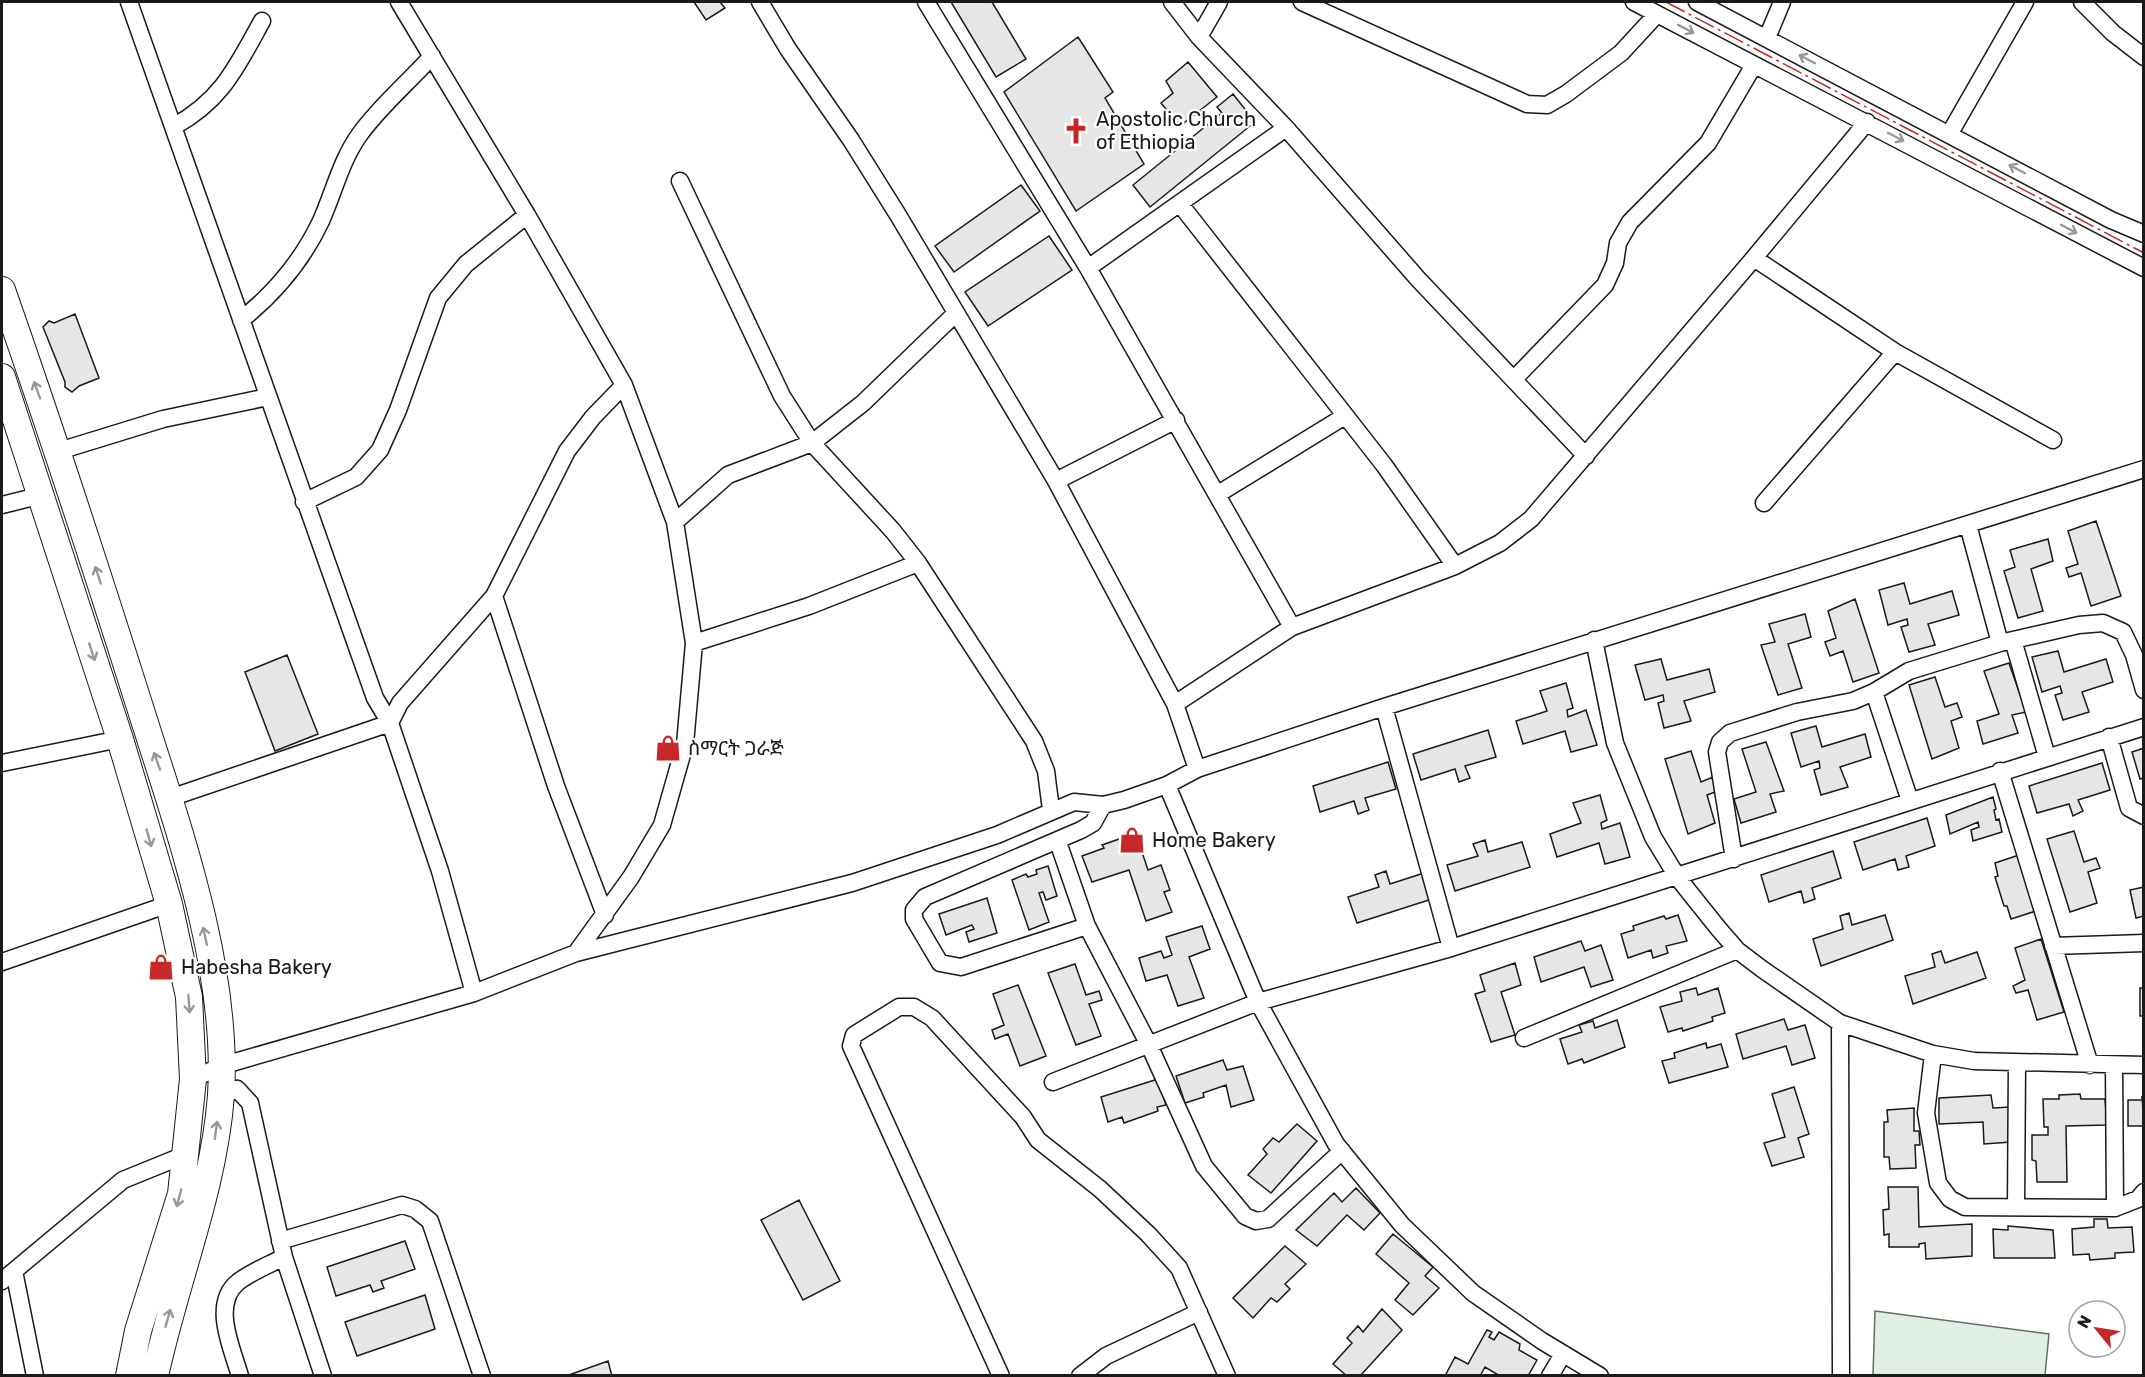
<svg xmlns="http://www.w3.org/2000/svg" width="2145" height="1377" font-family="Rubik,'Noto Sans Ethiopic',sans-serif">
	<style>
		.green { fill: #e0efe3; stroke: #6a6a6a; stroke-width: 1.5 }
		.building { fill: #e6e6e6; stroke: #1a1a1a; stroke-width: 1.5 }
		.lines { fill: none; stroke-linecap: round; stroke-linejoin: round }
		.street-casing { stroke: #1a1a1a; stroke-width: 19 }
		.primary-casing { stroke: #1a1a1a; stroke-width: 28 }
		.street { stroke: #fff; stroke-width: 16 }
		.primary { stroke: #fff; stroke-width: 26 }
		.power { stroke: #c62828; stroke-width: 1.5; stroke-dasharray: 21 4.5 3 4.5; stroke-linecap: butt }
		.oneway { stroke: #989898 }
		.labels { text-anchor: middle; stroke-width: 4.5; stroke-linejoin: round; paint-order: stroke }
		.poi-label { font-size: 20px; fill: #1a1a1a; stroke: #fff; text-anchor: start }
	</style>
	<rect width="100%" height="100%" fill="#fff"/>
	<path class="green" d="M1875,1311L2049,1334L2045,1375H1873Z"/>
	<path class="building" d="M694,2H720L725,8L706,20Z
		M951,2H992L1026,59L996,77Z
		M1078,37L1113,92L1105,98L1144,164L1076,211L1004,92Z
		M1188,62L1217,97L1180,126L1161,103L1173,93L1166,81Z
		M1233,94L1255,122L1150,207L1133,185L1222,113L1217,107Z
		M1021,185L1040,211L954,272L935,246Z
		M1049,236L1072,270L988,326L965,292Z
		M75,314L99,378L79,386L72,392L65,387V382L43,327L49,321L54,323Z
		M2096,521L2121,596L2091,606L2081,573L2069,577L2066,568L2078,564L2068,531Z
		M2048,539L2053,561L2031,569L2043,611L2018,618L2004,571L2015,567L2010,550Z
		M1904,583L1910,604L1952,591L1959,615L1928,624L1935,645L1909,652L1901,627L1908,625L1907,619L1888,625L1879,590Z
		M1855,599L1879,673L1853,682L1843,651L1830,656L1825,642L1836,638L1828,611Z
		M1805,614L1811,637L1788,644L1802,688L1778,695L1761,645L1775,642L1769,624Z
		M2058,651L2064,672L2106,659L2113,682L2082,692L2089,712L2063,720L2055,695L2062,693L2060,686L2042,692L2032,657Z
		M287,655L318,734L275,751L245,672Z
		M1661,659L1667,680L1709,669L1715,692L1684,701L1691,721L1664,728L1658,703L1664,701L1663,695L1645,700L1635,665Z
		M2009,663L2026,712L2012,715L2018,733L1983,744L1977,721L1999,714L1984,671Z
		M1935,677L1945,707L1957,703L1962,717L1951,721L1959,748L1932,759L1909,685Z
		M1566,683L1573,708L1567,710L1568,717L1586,710L1597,745L1571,752L1565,731L1523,744L1516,721L1547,711L1540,691Z
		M1816,726L1822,747L1865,734L1871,757L1840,767L1848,787L1821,795L1814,770L1820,768L1819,761L1801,767L1791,733Z
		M1488,730L1496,757L1465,766L1470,778L1459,782L1455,769L1421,780L1413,754Z
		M1766,742L1784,791L1770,794L1776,812L1741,823L1734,799L1756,792L1742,749Z
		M2144,748V778L2140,779L2132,752Z
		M1691,751L1701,782L1713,777L1718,791L1707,795L1715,823L1688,834L1665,759Z
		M1388,762L1396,789L1365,798L1369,810L1358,814L1354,801L1320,812L1313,786Z
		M2102,763L2110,790L2078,800L2083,811L2073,816L2069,804L2037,813L2029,786Z
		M1600,795L1607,820L1601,823L1602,829L1620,823L1630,857L1605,864L1599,843L1557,857L1550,834L1581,823L1573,803Z
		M1993,797L1996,809L1994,810L1996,820L1999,819L2002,832L1973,841L1971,830L1979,827L1978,822L1950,834L1946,815Z
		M1927,818L1935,846L1906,856L1909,867L1898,870L1895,859L1863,870L1854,842Z
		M2074,831L2084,862L2096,858L2100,868L2088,872L2097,903L2070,912L2047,839Z
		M1125,837L1126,840L1137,837L1148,870L1161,865L1170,890L1164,892L1172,912L1146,921L1129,870L1092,882L1082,856L1104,848L1102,845Z
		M1485,840L1488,852L1522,842L1530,867L1455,891L1447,865L1478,856L1473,844Z
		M1833,851L1841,878L1812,888L1815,899L1804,903L1801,891L1769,902L1761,875Z
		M2019,855L2036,911L2011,919L2007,906H2004L1995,877L1998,876L1995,863Z
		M1048,866L1057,896L1046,900L1043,892L1039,893L1049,922L1029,930L1012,880L1026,874L1028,877L1037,874L1036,870Z
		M1386,871L1390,884L1424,873L1432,899L1357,923L1348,897L1379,887L1375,875Z
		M2144,887V916L2136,918L2130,890Z
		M987,898L997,933L969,942L966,932L974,929L972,925L946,935L939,914Z
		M1849,913L1852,925L1885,915L1893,940L1821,966L1813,939L1843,929L1840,916Z
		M1678,915L1687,941L1666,946L1668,953L1653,958L1651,950L1628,958L1621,934L1634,930L1633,926L1664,916L1666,919Z
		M1202,926L1210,949L1189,957L1204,998L1178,1006L1167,975L1146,981L1139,958L1161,951L1164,958L1172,955L1166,937Z
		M2041,939L2064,1012L2037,1020L2028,990L2016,993L2013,986L2025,980L2015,948Z
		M1581,941L1585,951L1601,945L1613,980L1591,987L1584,967L1541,982L1534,957Z
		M1941,951L1945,963L1977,952L1986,978L1913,1004L1905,976L1935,967L1932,954Z
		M1515,963L1521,985L1501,992L1515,1035L1491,1042L1475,994L1485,991L1480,975Z
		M1075,964L1086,995L1099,991L1102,1000L1089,1004L1101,1036L1076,1045L1048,973Z
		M1018,985L1046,1056L1020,1066L1008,1034L995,1039L992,1030L1004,1025L993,994Z
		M1696,988L1698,995L1718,988L1725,1013L1712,1017L1713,1021L1683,1031L1682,1028L1668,1032L1660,1007L1682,1001L1680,992Z
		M2140,988H2144V1016H2140Z
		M1784,1019L1788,1030L1805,1025L1815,1058L1792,1065L1786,1046L1743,1059L1736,1034Z
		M1617,1020L1625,1047L1584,1063L1582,1059L1568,1064L1560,1039L1582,1032L1579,1025L1593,1021L1595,1028Z
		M1706,1043L1707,1048L1721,1044L1728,1067L1669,1083L1662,1061L1675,1058L1674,1053Z
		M1223,1060L1227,1070L1243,1066L1254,1100L1231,1107L1226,1085L1203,1093L1204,1097L1185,1103L1176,1076Z
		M1158,1079L1166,1105L1157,1107L1158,1111L1124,1123L1122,1117L1108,1122L1101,1097Z
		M1794,1087L1809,1134L1798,1138L1804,1157L1772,1166L1764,1143L1785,1137L1772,1094Z
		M2080,1094L2081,1099H2105L2107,1125L2066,1126L2067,1182H2037L2036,1161L2032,1160V1135H2048V1127H2044L2043,1099H2059V1095Z
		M1991,1095L1993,1108L2010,1107L2011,1142L1984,1144L1983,1122L1939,1124V1098Z
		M2142,1096L2144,1126H2128V1100H2142Z
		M1914,1108V1131H1919L1920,1145H1915L1916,1168L1890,1169L1889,1157H1884V1122H1888L1887,1110Z
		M1297,1124L1317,1141L1271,1193L1248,1175L1267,1154L1263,1149L1273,1138L1279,1142Z
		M1888,1187H1918L1919,1227L1972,1224V1256L1926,1259L1925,1243L1919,1244V1247H1889V1234L1884,1235L1883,1210L1889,1209Z
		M1356,1188L1380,1213L1364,1230L1347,1215L1317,1246L1296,1230L1334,1193L1342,1202Z
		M799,1200L840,1281L803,1300L761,1220Z
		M2094,1219H2107L2108,1228L2132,1227L2134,1252L2115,1253V1258L2090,1260L2089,1254L2073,1255L2072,1229L2094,1227Z
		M2008,1226L2053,1230L2055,1258H1994L1993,1229L2008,1230Z
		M1393,1234L1433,1267L1425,1276L1439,1288L1413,1315L1395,1300L1409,1283L1376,1254Z
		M405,1241L415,1269L381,1281L384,1288L373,1292L370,1285L336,1296L327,1267Z
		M1285,1246L1306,1264L1285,1284L1290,1289L1277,1302L1271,1298L1253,1318L1233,1298Z
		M425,1295L435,1329L357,1356L345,1322Z
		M1382,1309L1402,1330L1360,1376H1347L1333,1364L1352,1343L1347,1338L1358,1326L1363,1332Z
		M1487,1330L1492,1332L1489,1337L1494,1340L1499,1332L1520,1344L1519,1350L1537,1360L1528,1376H1500L1485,1367L1480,1376H1445L1455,1357L1468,1364Z
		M608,1361L612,1376H566Z"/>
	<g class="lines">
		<g class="street-casing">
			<path id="street" d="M129,2L375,698L390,723L440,871L474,993
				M399,2L527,215L624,385L675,522L694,643L685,744L662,825L631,877L576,953
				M760,2L788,49L851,140L898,215L1056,481L1175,704
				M926,2L1088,268L1292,627
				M1172,2L1199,37L1286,128L1418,279L1586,456
				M1302,2L1527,104L1547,105L1566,94L1621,53L1657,14
				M1634,2L2144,268
				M1697,2L2111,220L2144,234
				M2082,2L2113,33L2144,57
				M1199,37L1219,2
				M1767,38L1782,2
				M173,127C222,100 236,68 262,21
				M1950,133L2025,2
				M680,181L782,396L812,443L893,531L918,563L1034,741L1046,771L1051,810
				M1180,204L1384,465L1455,566
				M1754,258L1895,352L2053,440
				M1088,268L1286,128
				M241,320C275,293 302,261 321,221C334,192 341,160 360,134C380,106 409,82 432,56
				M1515,378L1605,285L1615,263L1618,243L1630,222L1708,143L1754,65
				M59,451L163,419L268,397
				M1056,481L1176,420
				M1218,494L1345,416
				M304,502L356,477L380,450L398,410L438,298L466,264L527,215
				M1764,503L1895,352
				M2,505L42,495
				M675,522L728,475L812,443L863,403L955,314
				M1968,525L2000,643
				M494,596L556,786L605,915
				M1594,640L1615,743L1653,837L1678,878L1718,928L1737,950L1762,969L1840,1023L1933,1054L1974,1061L2144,1065
				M2013,640L2047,757
				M694,643L809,606L918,563
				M1874,692L1910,801
				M1384,707L1451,948
				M2109,737L2129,808L2144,816
				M2,763L120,739
				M1197,769L1175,704L1292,627L1455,566L1500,543L1531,519L1754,258L1867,122
				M2000,771L2090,1065
				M1167,785L1258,1002L1336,1144L1402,1225L1473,1293L1542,1341L1600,1376
				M170,798L390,723L400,703L494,596L567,451L593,417L624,385
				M1058,842L1087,926L1149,1045L1204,1166L1245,1216L1256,1221L1268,1219L1342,1151
				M1734,859L1717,752L1720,742L1730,733L1797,712L1853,701L1874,692L1909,671L2000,643L2079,625L2103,623L2123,632L2134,655L2144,690
				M1087,926L961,967L940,963L914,919V910L925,897L1081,830L1093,823L1103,805
				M2053,946L2144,943
				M2,962L169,904
				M1840,1023L1841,1376
				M1524,1038L1737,950
				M1933,1054L1926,1113L1938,1183L1950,1199L1965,1207L2115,1208L2138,1199L2144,1192
				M2114,1065L2115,1208
				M193,1079L221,1066L474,993L576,953L852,883L997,835L1074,802L1103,805L1124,800L1167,785L1197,769L1384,707L2144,469
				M1053,1082L1258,1002L1451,948L2144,727
				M221,1096L237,1089L250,1103L284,1257L323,1376
				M2016,1207L2017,1063
				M280,1241L402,1205L415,1209L430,1221L482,1376
				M14,1271L35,1376
				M2,1281L123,1180L187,1154
				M240,1376C232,1348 211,1304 238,1282C251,1272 269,1265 284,1257
				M1001,1376L851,1046L854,1035L899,1007H914L932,1018L1023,1117L1038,1140L1100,1189L1148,1234L1179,1268L1227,1376
				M1080,1376L1106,1356L1199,1312
				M1550,1376L1563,1354"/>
		</g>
		<g class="primary-casing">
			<path id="primary" d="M2,290C50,427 95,565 139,704C177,825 229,966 221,1095C214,1191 175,1282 155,1376
				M2,377L120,739L169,904L189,997L193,1079L181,1194L138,1331L129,1376"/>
		</g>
		<use href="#street" class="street"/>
		<use href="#primary" class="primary"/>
		<path class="power" d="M1666,2L2144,253"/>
	</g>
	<defs><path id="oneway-shaft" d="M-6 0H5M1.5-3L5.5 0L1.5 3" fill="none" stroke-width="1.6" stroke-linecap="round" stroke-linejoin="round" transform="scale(1.5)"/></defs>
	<g class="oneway">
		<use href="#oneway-shaft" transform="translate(1686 29) rotate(28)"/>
		<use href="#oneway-shaft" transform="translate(1807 59) rotate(-152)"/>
		<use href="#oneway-shaft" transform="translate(1896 137) rotate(28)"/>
		<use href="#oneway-shaft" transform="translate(2017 169) rotate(-152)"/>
		<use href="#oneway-shaft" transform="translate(2069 229) rotate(28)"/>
		<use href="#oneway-shaft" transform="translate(37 390) rotate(-110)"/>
		<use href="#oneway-shaft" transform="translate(98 575) rotate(-108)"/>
		<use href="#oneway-shaft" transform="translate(92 652) rotate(72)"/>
		<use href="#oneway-shaft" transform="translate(157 761) rotate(-109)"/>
		<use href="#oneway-shaft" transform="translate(149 838) rotate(74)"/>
		<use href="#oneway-shaft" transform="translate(205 936) rotate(-102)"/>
		<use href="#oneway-shaft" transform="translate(189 1004) rotate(86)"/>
		<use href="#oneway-shaft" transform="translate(216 1130) rotate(-82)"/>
		<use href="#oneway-shaft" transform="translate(179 1198) rotate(105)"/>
		<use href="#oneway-shaft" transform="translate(168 1318) rotate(-74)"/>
	</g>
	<defs>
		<g id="church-bare" transform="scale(2.07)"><path d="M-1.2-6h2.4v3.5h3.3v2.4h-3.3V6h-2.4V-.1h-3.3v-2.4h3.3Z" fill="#c62828" stroke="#fff" stroke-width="2.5" paint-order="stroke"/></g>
		<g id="shop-bare" transform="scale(2.07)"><path d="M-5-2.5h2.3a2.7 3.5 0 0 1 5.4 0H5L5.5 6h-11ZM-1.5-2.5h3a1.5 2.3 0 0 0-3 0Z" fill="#c62828" stroke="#fff" stroke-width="2.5" paint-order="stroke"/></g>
	</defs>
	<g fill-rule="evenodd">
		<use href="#church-bare" x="1076" y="131"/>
		<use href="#shop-bare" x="668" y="748"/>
		<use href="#shop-bare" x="1132" y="840"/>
		<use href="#shop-bare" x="161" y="967"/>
	</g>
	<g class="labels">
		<g class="poi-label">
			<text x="1096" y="126">Apostolic Church<tspan x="1096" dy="23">of Ethiopia</tspan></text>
			<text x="688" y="755">ስማርት ጋራጅ</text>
			<text x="1152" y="847">Home Bakery</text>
			<text x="181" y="974">Habesha Bakery</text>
		</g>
	</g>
	<rect width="2145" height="1377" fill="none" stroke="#1a1a1a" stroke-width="6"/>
	<g transform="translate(2097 1329) rotate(300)"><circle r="28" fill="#ffffff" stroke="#a3a3a3" stroke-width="1.5"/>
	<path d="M0-4.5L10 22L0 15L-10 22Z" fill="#c62828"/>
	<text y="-9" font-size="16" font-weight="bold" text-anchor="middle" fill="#1a1a1a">N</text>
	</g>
</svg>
